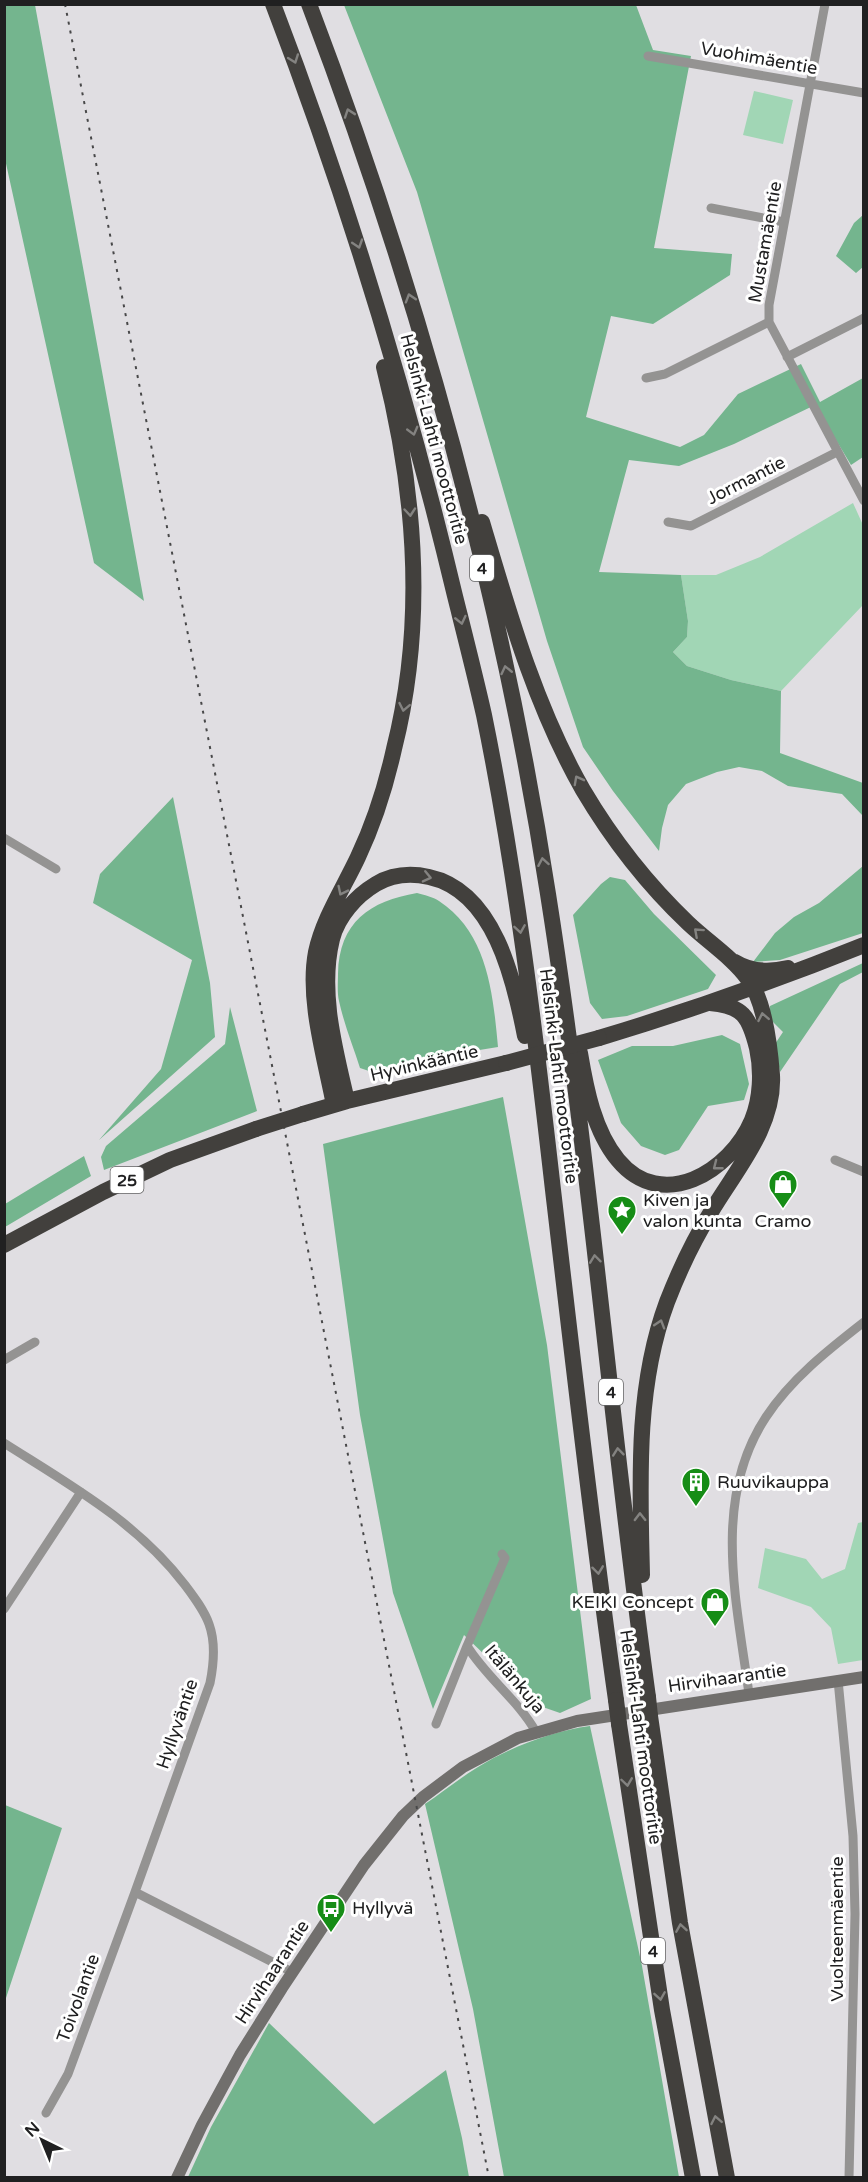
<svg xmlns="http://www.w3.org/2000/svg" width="868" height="2182" font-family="'Varela Round',sans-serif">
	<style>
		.green { fill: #a1d6b5 }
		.forest { fill: #74b58e }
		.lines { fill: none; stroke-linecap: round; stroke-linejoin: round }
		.street { stroke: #949392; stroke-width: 9 }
		.secondary { stroke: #716f6d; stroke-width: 12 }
		.highway { stroke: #42403d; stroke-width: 16 }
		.rail { stroke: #484849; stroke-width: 2; stroke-dasharray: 3 6; stroke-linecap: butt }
		.highway-bridge { stroke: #42403d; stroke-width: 16 }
		.oneway { stroke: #848381 }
		.labels { text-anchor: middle; stroke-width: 6; stroke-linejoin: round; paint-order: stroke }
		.shield { fill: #fff; stroke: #636364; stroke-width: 1.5 }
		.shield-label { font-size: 16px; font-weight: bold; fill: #202021 }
		.street-label { font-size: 18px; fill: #202021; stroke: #fff }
		.poi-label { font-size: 18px; fill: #202021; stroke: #fff; text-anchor: start }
	</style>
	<rect width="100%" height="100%" fill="#e0dee2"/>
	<path class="green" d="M754,91L793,100L783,144L743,135Z
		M853,503L863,525V605L781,691L731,680L687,666L673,652L687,637L688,621L681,575H716L760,557Z
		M863,1522V1660L838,1664L831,1628L811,1607L758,1588L765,1548L806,1559L822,1579L845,1569L858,1523Z"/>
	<path class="forest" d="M4,5H35L144,601L94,563L5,159Z
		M344,5H636L653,50L691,56L654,248L732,254L730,275L653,324L611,316L586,417L680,447L704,435L738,394L801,364L820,402L863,378V457L851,465L815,405L734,444L679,466L629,460L599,572L681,575L688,621L687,637L673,652L687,666L731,680L781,691L780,753L863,783V816L842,794L788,786L762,771L739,767L717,772L686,784L668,805L662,828L659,851L613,791L583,747L547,641L417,192Z
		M863,215V267L856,273L836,256L854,223Z
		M173,797L210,983L215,1037L99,1140L161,1069L192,960L93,903L100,874Z
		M863,866V933L780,960L753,962L775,933L794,917L819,903Z
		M610,877L625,880L654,914L716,975L708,989L627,1016L602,1019L590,1003L573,915L601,884Z
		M417,893C424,895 433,897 439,901C488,933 493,994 498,1047L430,1058L381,1075L360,1068C353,1046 344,1024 339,1001C337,993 338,982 338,974C339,922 370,901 417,893Z
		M863,963V972L840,984L780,1072L775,1044L783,1032L769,1018L770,1006Z
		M230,1007L257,1111L104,1170L101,1157L106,1146L225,1044Z
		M722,1035L740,1044L749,1084L744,1100L708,1106L679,1150L665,1155L641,1146L621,1123L598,1060L632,1046H673Z
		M503,1097L547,1345L591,1699L560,1713L537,1705L464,1635L433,1709L393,1593L360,1415L323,1144Z
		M84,1156L91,1176L5,1227V1204Z
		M590,1726L642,1966L679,2177H504L473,2009L425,1804C443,1792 460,1778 478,1767C511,1747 552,1731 590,1726Z
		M5,1805L62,1828L5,2001Z
		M269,2023L374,2124L446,2070L462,2138L469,2177H188L211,2127Z"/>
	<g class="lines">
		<path class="street" d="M825,4L769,305V322L864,501
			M648,56L864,93
			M711,208L784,222
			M787,357L864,318
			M646,378L665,374L769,322
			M668,522L691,526L837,452
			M4,838L56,869
			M835,1160L864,1172
			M4,1360L35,1342
			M4,1443C70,1485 137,1522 185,1585C194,1597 204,1610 209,1624C216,1643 214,1663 210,1683L135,1892L292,1972
			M502,1554L505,1558L467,1646C487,1678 518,1700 536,1732
			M4,1609L81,1492
			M838,1680L853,1836L855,1914L849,2178
			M749,1694C737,1603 711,1500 766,1417C791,1379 828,1350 864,1322
			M436,1724L467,1646
			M46,2113L68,2074L135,1892"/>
		<path class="secondary" d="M177,2178L202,2125L240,2055L282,1988L364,1865L403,1816L423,1797L463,1767L518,1738L577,1721L864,1677"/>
		<path class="highway" d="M273,4C347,197 407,395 455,596C465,636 475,675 484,715C516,872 535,1031 553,1190C573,1360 592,1531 616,1700
			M309,4C418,291 501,590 548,894C590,1160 611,1430 648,1697
			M482,522C509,613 535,706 583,790C612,839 647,884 688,923C708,942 733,958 748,979C765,1001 770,1048 772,1075C775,1127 735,1171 711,1212C693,1241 679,1271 667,1302C635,1388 640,1484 642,1575
			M735,962C751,972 771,972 788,968
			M599,1038C689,1011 777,980 864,945
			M580,1053C586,1089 594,1131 618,1160C662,1213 730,1172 752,1120C761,1098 762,1071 757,1048C749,1016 743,1006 710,1003
			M347,1101C335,1049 319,992 332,939C338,916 356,896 376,884C393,874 411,873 429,877C494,891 514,979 525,1036
			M334,1105C325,1058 307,999 316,952C323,919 344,887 358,857C374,823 386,785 394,749C426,622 416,493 384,367
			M303,1114L347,1101L506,1063
			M4,1245L103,1192L170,1160L256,1129
			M650,1716L680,1923L727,2178
			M619,1724L662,2010L693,2178"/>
		<path class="rail" d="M65,4L489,2178"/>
		<path class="highway-bridge" d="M506,1063L599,1038
			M256,1129L303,1114
			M648,1697L650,1716
			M616,1700L619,1724"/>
	</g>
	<defs><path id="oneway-chevron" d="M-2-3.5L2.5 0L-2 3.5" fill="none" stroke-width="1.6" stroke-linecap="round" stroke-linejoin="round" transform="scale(1.5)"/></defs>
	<g class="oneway">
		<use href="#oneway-chevron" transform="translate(294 59) rotate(70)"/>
		<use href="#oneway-chevron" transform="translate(349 113) rotate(-109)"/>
		<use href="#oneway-chevron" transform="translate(358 244) rotate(72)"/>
		<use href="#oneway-chevron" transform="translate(410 298) rotate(-107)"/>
		<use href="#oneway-chevron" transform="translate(413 431) rotate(75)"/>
		<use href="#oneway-chevron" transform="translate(410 512) rotate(85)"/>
		<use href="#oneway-chevron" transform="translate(461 620) rotate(77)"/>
		<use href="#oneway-chevron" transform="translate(506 670) rotate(-103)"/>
		<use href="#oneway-chevron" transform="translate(404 707) rotate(101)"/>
		<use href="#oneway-chevron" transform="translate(578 780) rotate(-118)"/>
		<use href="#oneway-chevron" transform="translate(543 862) rotate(-100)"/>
		<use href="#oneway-chevron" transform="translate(427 877) rotate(13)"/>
		<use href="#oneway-chevron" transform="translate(342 891) rotate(116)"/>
		<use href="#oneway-chevron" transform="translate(520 929) rotate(81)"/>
		<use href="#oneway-chevron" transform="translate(698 932) rotate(-138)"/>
		<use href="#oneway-chevron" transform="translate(763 1017) rotate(-101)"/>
		<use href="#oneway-chevron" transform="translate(717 1166) rotate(142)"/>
		<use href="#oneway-chevron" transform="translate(595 1259) rotate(-97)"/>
		<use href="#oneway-chevron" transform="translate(660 1324) rotate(-73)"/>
		<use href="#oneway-chevron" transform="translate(618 1452) rotate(-96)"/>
		<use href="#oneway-chevron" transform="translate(640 1517) rotate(-91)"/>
		<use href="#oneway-chevron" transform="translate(598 1570) rotate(83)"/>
		<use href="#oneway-chevron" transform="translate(627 1782) rotate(82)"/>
		<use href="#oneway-chevron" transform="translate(681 1928) rotate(-99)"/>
		<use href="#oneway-chevron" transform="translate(660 1996) rotate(81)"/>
		<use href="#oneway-chevron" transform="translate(716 2120) rotate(-101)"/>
	</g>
	<defs>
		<g id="shop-pin" transform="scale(1.5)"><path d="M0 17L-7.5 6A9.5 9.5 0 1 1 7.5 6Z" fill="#168d16" stroke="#fff"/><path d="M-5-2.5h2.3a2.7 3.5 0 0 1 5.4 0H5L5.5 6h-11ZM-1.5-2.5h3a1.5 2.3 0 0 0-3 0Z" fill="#fff"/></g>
		<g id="sight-pin" transform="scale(1.5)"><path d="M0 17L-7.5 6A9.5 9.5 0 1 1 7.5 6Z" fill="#168d16" stroke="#fff"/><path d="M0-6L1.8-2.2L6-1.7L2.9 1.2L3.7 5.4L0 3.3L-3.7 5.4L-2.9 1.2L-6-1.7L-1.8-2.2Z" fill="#fff"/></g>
		<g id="building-pin" transform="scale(1.5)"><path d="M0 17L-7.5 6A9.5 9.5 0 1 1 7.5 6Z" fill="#168d16" stroke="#fff"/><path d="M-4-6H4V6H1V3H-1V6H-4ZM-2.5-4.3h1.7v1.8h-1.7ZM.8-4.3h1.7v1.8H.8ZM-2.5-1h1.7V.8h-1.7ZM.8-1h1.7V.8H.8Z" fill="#fff"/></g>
		<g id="bus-pin" transform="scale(1.5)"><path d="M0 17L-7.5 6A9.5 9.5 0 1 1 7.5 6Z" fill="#168d16" stroke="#fff"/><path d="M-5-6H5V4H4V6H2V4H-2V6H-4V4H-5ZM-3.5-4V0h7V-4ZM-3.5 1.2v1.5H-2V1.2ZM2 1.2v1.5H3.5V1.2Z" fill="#fff"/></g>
	</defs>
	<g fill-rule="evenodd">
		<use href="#shop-pin" x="783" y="1184"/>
		<use href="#sight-pin" x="622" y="1210"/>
		<use href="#building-pin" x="696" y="1482"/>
		<use href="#shop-pin" x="715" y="1602"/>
		<use href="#bus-pin" x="331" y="1908"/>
	</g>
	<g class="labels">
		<g class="shield">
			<rect x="470" y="555" width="24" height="26" rx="4.5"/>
			<rect x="110.5" y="1167" width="33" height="26" rx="4.5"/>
			<rect x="599" y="1379" width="24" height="26" rx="4.5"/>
			<rect x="641" y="1938" width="24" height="26" rx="4.5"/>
		</g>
		<g class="shield-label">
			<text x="482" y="574">4</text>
			<text x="127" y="1186">25</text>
			<text x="611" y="1398">4</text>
			<text x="653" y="1957">4</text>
		</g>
		<g class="street-label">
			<text transform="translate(759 58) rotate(10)" y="6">Vuohimäentie</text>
			<text transform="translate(765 242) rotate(-80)" y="6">Mustamäentie</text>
			<text transform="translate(434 439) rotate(75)" y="6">Helsinki-Lahti moottoritie</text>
			<text transform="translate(746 480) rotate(-27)" y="6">Jormantie</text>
			<text transform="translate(424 1063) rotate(-13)" y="6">Hyvinkääntie</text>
			<text transform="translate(559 1076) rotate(83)" y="6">Helsinki-Lahti moottoritie</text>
			<text transform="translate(727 1678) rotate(-8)" y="6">Hirvihaarantie</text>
			<text transform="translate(515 1679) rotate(50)" y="6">Itälänkuja</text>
			<text transform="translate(177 1724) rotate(-71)" y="6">Hyllyväntie</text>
			<text transform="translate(641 1737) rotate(82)" y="6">Helsinki-Lahti moottoritie</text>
			<text transform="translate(837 1929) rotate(-90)" y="6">Vuolteenmäentie</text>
			<text transform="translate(272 1972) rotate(-57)" y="6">Hirvihaarantie</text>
			<text transform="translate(78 1998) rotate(-70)" y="6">Toivolantie</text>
		</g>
		<g class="poi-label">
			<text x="643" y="1206">Kiven ja<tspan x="643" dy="21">valon kunta</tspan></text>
			<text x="783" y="1227" text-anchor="middle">Cramo</text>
			<text x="717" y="1488">Ruuvikauppa</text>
			<text x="694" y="1608" text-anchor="end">KEIKI Concept</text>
			<text x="352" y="1914">Hyllyvä</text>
		</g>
	</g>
	<rect width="868" height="2182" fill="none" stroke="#202021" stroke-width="12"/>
	<g transform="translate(42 2140) rotate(317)" stroke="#ffffff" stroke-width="4.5" paint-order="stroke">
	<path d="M0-4.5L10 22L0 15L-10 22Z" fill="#202021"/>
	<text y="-9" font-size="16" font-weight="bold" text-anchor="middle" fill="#202021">N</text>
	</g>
</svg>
